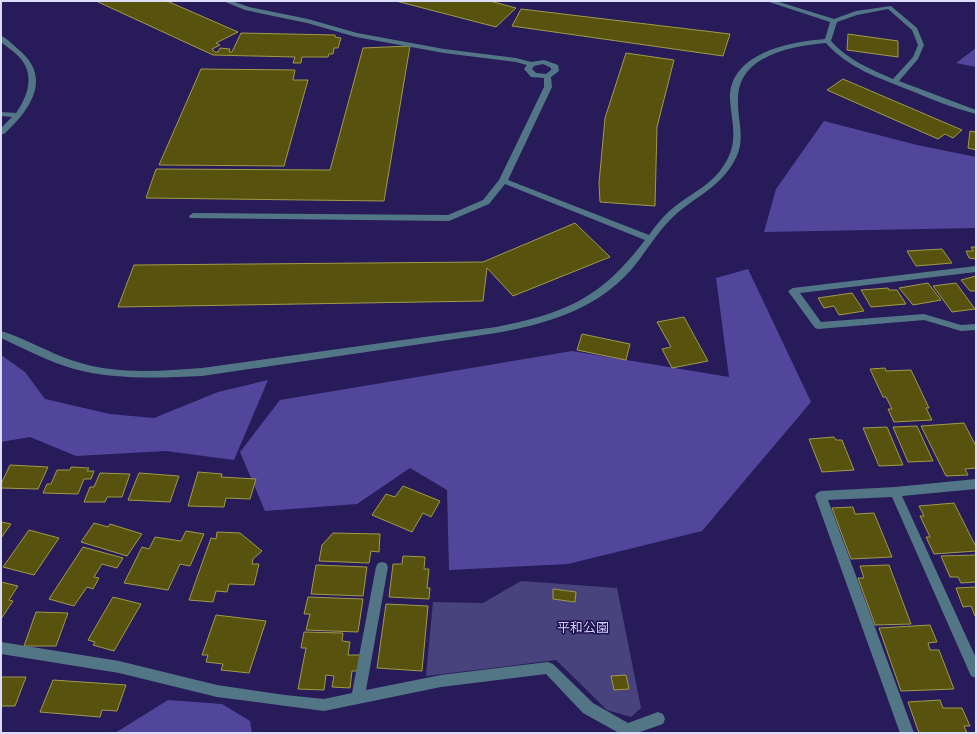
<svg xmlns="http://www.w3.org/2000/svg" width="977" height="734" font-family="'Open Sans','Noto Sans JP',sans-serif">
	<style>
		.green { fill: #49437d }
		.forest { fill: #52469c }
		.building { fill: #57530e; stroke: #a09b47 }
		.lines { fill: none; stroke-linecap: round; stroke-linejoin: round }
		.minor { fill: #527686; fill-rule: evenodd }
		.labels { text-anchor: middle; stroke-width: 3; stroke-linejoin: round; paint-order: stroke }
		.near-park-label { font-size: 13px; fill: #d0cffe; stroke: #1e0f4d }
	</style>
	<rect width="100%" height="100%" fill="#271b59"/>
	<path class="green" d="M521,581L617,588L641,708L631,717L607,710L556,660L426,676L433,602L483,603Z"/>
	<path class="forest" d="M976,48V67L956,63Z
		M824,121L917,145L976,157V228L764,232L776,189Z
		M748,269L811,402L702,531L568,564L449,570L447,490L410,468L357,504L265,511L240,452L280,400L572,351L729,377L716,278Z
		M1,355L25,372L45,399L110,414L154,418L218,392L268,380L234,460L166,451L76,456L30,437L1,442Z
		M168,700L222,704L250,721L252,733H115Z"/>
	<path class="building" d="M96,1H167L238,32L216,43L220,45L212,49L215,52H218L220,48L230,49L229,52H232L241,33L335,35V37L341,38L338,48H334L333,54H329L328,57H302L301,63H293L295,57L213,55Z
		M396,1H490L516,8L496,27Z
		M521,9L730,34L723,56L512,26Z
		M848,34L898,41V57L847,50Z
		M410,46L384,201L146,198L156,169L330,170L363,48Z
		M626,53L674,60L657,127L655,206L600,202L599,183L605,118Z
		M201,69L295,70L293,80H308L284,166L159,165Z
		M843,79L962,130L953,138L945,134L938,139L827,90Z
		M970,131L976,132V150L968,148Z
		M575,223L610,257L513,296L487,268L483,301L118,307L134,265L483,262Z
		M971,247H976V259L969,258L966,251H973Z
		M942,249L952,263L916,266L907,251Z
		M976,276V291H970L961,280Z
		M928,283L941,300L913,305L899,288Z
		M956,283L975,309L952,312L933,286Z
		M888,288L889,290H897L906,304L871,307L861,290Z
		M852,293L864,311L839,315L834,306L824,308L818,298Z
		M684,317L708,361L672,368L662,349L671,347L657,322Z
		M582,334L630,344L626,360L577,350Z
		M885,368L886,371L911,370L929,408H926L932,420L894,422L888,409H892L886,397H883L870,369Z
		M964,423L976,446V468L965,469L968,475L946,476L921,426Z
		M917,426L933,461L908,462L893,427Z
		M887,427L903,465L879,466L863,428Z
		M834,437L836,440H842L854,470L822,472L809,439Z
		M10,465L48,467L38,489L1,488V484Z
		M71,467L89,468L87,471H94L91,479H84L78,494L43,493L47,484H51L57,470H70Z
		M198,472L222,474L221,477L256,479L250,499L226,498L224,507L188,506Z
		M100,473L130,474L122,497H107L105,502H84L90,487H94Z
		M139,473L179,476L170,502L128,500Z
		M403,486L440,501L431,517L423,513L412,532L372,515L386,494L395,497Z
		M954,503L976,547V551L934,554L926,537H930L920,516H924L919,506Z
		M853,507L855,514L874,513L892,557L851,559L832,508Z
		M1,522L11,524L1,538Z
		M94,523L108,527L110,524L142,534L127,556L81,542Z
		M29,530L59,538L34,575L3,567Z
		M186,531L204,534L190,566L180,564L168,590L124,583L142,547L149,549L155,537L181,541Z
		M217,532L240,533L262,551L253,559L252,564H259L254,585L229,584L227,592L216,591L213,602L189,600L211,538L216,539Z
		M333,533L380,534L379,552L371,551L369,563L319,561L322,545Z
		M83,547L123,558L117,568L102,564L94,577L99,578L93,589L87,587L74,606L49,599Z
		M976,555V582L961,583L958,577H950L941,556Z
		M403,556L425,557L424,569H429L427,588H430L429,599L389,597L393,564H402Z
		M316,565L367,567L363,596L311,594Z
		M889,565L911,624L875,625L858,578H864L860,566Z
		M1,582L18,586L9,600L13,601L1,619Z
		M976,587V616H975L971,606L963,607L956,588Z
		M553,589L576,592L575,602L553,599Z
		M113,597L141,604L114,651L93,645L95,642L88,640Z
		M308,597L363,599L358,632L306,630L310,614H304Z
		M386,604L428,606L422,671L377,668Z
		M36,612L68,613L56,646H24Z
		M216,615L266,621L249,673L221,670L223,664L206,662L208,655H202Z
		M930,625L937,642L928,643L930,650H939L954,689L901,691L879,628Z
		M304,632L343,633L342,641L350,642L348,655H360L358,671H352L350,688L332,687L334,676L326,675L324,690L298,689L306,648H301Z
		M626,675L629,689L614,690L611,676Z
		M1,677H26L15,706H1Z
		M53,680L126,685L117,711L102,710L100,717L40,712Z
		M940,700L943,708H962L970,726H964L967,733H919L908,702Z"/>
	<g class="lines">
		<path class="minor" d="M223,1H232L249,7L308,19L357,33L444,49L516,58L531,62L544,60L558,65L559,71L551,77L552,87L508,180L649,235C656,225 664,215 673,208C691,193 712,185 724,165C739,142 732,125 730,100C728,53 789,42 825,39L830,22L766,1H776L834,19L856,11L891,6L917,28L924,45L918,59L899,81L976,110V114C953,108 931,99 909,90C879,78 848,68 826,43C792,46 739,55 738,98C737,124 748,140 732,165C717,189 693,198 673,217C657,232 645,254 630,271C595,310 546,324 496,333L202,376C159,378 116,380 74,369C49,362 25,349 1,338V331C25,338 49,353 74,361C115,375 160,371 202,368L496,327C567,313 601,298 645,240L505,184L489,204L449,221L190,218L189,216L193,213L448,215L483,200L499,180L544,87V78L531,77L524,69L527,65L516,62L444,53L356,37L307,23L245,10ZM888,9L912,30L918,45L913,57L893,79C870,69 848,60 831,41L837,22L857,15ZM543,64L551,68V70L546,74L536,73L532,69L534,66Z
			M1,36C7,38 13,45 18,49C54,78 29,111 4,134H1V128L12,117L1,116V112L16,113C28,96 35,75 20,58C15,52 7,47 1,42Z
			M976,266V272L800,293L821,322L924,314L961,325L976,324V330L961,331L924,320L818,329L815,328L788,291L793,288Z
			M976,479V489L902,496L976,658V678L971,676L892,497L828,500L914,733H900L815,496L817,493L821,491L895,487Z
			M382,562L386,563L388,567L366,690L441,675L548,662L553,664L593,703L628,723L658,712L663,714L665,719L663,724L637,733H619L583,713L546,674L441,687L324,711L217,697L119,673L1,654V642L119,661L217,685L285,695L324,699L352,693L376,567L378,563Z"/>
	</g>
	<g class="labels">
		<g class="near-park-label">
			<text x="583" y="632">平和公園</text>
		</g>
	</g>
	<rect width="977" height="734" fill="none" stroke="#dcdcfb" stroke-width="4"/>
</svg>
